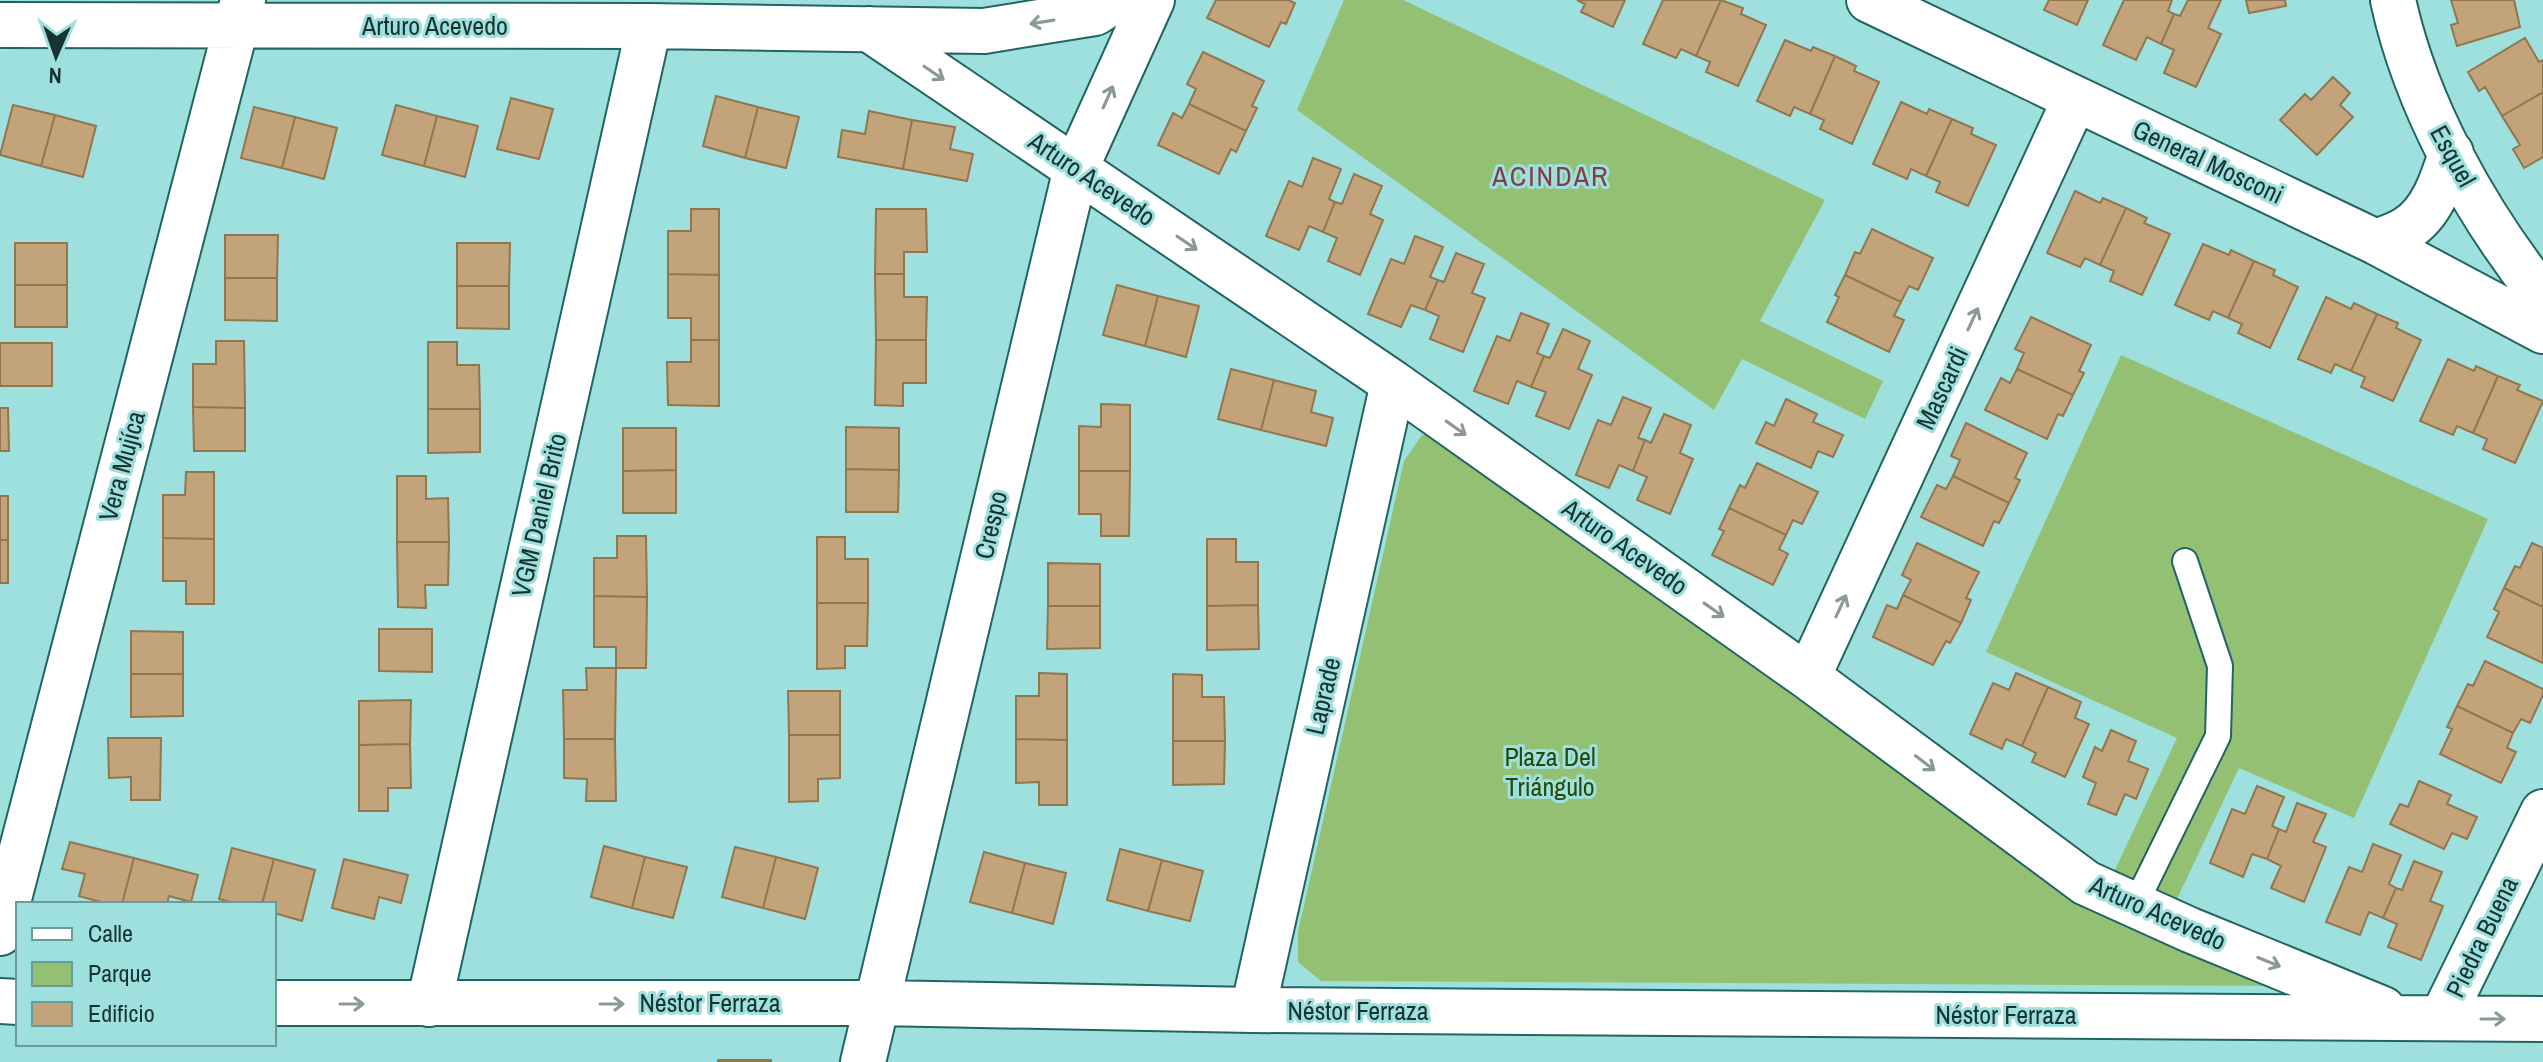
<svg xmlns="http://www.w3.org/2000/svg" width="2543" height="1062" font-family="'Archivo Narrow',sans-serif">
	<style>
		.green { fill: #93c072 }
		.building { fill: #c3a37a; stroke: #93754e; stroke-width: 2 }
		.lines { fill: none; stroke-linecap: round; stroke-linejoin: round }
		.service-casing { stroke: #216563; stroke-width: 28 }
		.minor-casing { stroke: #216563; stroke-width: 48 }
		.service { stroke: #fff; stroke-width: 24 }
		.minor { stroke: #fff; stroke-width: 44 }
		.oneway { stroke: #8b9998 }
		.labels { text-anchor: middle; stroke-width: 6; stroke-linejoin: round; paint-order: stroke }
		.street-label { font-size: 26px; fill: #173332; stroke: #9ee0dd }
		.park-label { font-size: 26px; fill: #284807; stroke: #9ee0dd }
		.neighbourhood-label { font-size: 28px; letter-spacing: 2px; fill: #853c47; stroke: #9ee0dd }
	</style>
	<rect width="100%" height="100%" fill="#9ee0dd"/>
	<path class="green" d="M1344,0H1403L1825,200L1760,321L1883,381L1865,419L1742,359L1714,410L1297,110Z
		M2121,355L2488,519L2354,818L2239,768L2176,901L2114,872L2177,738L1986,652Z
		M1442,430L1802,695L2296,986L1321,981L1298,962V932L1404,461L1422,435Z"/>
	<path class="building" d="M1216,0H1288L1295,3L1286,24L1281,22L1269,47L1207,18Z
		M1577,0H1625L1613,27L1581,12L1585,4Z
		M1663,0H1721L1696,56L1681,49L1676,58L1643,44Z
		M1721,0L1743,8L1741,14L1766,25L1738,86L1706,72L1710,62L1696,56Z
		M2049,0H2088L2077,25L2044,10Z
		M2124,0H2172L2168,11L2174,14L2161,44L2147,37L2136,60L2103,45Z
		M2188,0H2221L2208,28L2221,34L2196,87L2164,73L2174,50L2161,44L2174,14L2180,16Z
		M2246,0H2285L2286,6L2249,13Z
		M2451,0H2514L2520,27L2457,46L2451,25L2458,23Z
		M2525,38L2539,62L2543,60V92L2502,116L2485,87L2479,91L2468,72Z
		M1785,40L1811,51L1813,47L1835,56L1810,114L1794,107L1790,116L1757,101Z
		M1203,52L1264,81L1252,106L1257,108L1246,131L1189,104L1196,89L1187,84Z
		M1835,56L1856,66L1854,71L1879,82L1852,144L1820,129L1824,120L1810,114Z
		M2333,77L2350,93L2340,105L2353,117L2317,155L2280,120L2305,94L2311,100Z
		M2543,92V157L2524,168L2513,149L2520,145L2502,116Z
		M716,96L758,107L745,158L703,146Z
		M511,98L553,109L539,159L497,149Z
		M1901,102L1927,114L1929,109L1952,119L1926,176L1911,169L1907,179L1873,164Z
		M1189,104L1246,131L1236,152L1231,149L1219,174L1158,145L1173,113L1182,118Z
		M13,105L55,115L41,166L0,155Z
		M396,105L437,116L424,166L382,155Z
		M254,107L295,117L282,168L241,158Z
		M758,107L799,117L786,168L745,158Z
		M869,111L912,120L903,169L838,157L842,130L865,134Z
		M55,115L96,126L83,177L41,166Z
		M437,116L478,126L465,177L424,166Z
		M295,117L337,128L324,179L282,168Z
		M1952,119L1973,128L1971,134L1996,145L1968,206L1936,192L1940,182L1926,176Z
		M912,120L955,127L950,149L973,154L967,181L903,169Z
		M1313,158L1341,169L1329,199L1335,202L1323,232L1309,226L1299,250L1266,236L1289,181L1302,187Z
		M1354,174L1382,186L1370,214L1383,220L1360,275L1328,261L1337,238L1323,232L1335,202L1342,204Z
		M2075,191L2100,203L2103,198L2126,208L2100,265L2085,258L2080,267L2047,253Z
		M2126,208L2147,218L2144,223L2170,234L2142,295L2110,281L2114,271L2100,265Z
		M691,209H719V275L668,274V231H691Z
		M876,209H926L927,252H904V274H875Z
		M1872,229L1933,258L1918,290L1909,286L1901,302L1845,275L1855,252L1860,254Z
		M225,235H278L277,278H225Z
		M1415,236L1443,247L1430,277L1438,280L1425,310L1411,305L1401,327L1368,314L1391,259L1404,264Z
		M15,243H67V285H15Z
		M457,243H510L509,286H457Z
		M2203,244L2229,255L2231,250L2254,261L2228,318L2213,311L2209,320L2175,305Z
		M1456,253L1484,264L1472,293L1485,298L1463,352L1430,339L1439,316L1425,310L1438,280L1444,282Z
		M2254,261L2275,270L2273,275L2298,287L2270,348L2238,333L2242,324L2228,318Z
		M668,274L719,275V340H691V318H668Z
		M875,274H904V297H927L926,340H876Z
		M1845,275L1901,302L1894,316L1904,320L1889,352L1827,322L1839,297L1835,295Z
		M225,278H277V321L225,320Z
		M15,285H67V327H15Z
		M1117,285L1158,296L1145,346L1103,335Z
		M457,286H509V329L457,328Z
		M1158,296L1199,306L1186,357L1145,346Z
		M2326,297L2351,309L2354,303L2377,314L2351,371L2335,364L2331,373L2298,359Z
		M1521,313L1549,324L1537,353L1544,356L1531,387L1517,381L1508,404L1474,391L1497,336L1510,341Z
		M2377,314L2398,323L2396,328L2421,340L2393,401L2361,387L2365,377L2351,371Z
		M2031,317L2091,345L2079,371L2084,373L2073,395L2017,369L2024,353L2015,349Z
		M1563,329L1590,341L1578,369L1592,375L1569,429L1536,416L1546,392L1531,387L1544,356L1550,358Z
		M691,340H719V406L668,405L667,362H691Z
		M876,340H926V383H903V406L875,405Z
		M216,341H244L245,408L193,407V364H216Z
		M428,342H457V365H479L480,409H428Z
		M0,343H52V386H0Z
		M2448,359L2474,371L2476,366L2498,376L2473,433L2457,426L2453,435L2420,421Z
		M1231,369L1274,380L1261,430L1218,419Z
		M2017,369L2073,395L2063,416L2058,414L2047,439L1985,410L2001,378L2010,383Z
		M2498,376L2520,385L2517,390L2543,401L2515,463L2483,449L2487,439L2473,433Z
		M1274,380L1316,391L1311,412L1333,418L1326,446L1261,430Z
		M1623,397L1651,408L1638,438L1645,440L1633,471L1619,465L1609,488L1576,475L1598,420L1611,425Z
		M1786,399L1817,414L1813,422L1843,435L1833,457L1818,451L1811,468L1756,443L1766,422L1774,426Z
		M1101,404L1130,405V471H1079V426L1101,427Z
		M193,407L245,408V451H194Z
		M0,408H8L9,451H0Z
		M428,409H480V452L428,453Z
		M1664,414L1691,425L1680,453L1693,459L1670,514L1637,500L1647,477L1633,471L1645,440L1651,443Z
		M1966,423L2027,453L2015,478L2020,480L2009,503L1953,476L1960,460L1951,456Z
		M846,427L899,428V470L846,469Z
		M623,428H676V470L623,471Z
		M1757,463L1818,492L1802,524L1793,520L1786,535L1729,508L1740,485L1745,488Z
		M846,469L899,470L898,512H846Z
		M676,470V513H623V471Z
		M1079,471H1130L1129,536H1101V514H1079Z
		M186,472H214V539L163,538V495H185Z
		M397,476H426V499L448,498L449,542H397Z
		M1953,476L2009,503L1999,523L1994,521L1983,546L1921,517L1937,485L1946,489Z
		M0,496H8V540H0Z
		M1729,508L1786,535L1779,549L1788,554L1773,585L1712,555L1724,531L1719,529Z
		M617,536H646L647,597L594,596V558H617Z
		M817,537H845V559H868V603H817Z
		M163,538L214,539V604H186V581H163Z
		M1207,539H1236V562H1258V605L1207,606Z
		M0,540H8V583H0Z
		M397,542H449L448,585H425L426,608L398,607Z
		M1917,543L1979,572L1966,598L1971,600L1961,623L1903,595L1911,580L1902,575Z
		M2532,543L2543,548V607L2504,588L2515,566L2520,568Z
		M1048,563L1100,564V606H1048Z
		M2504,588L2543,607V663L2487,637L2499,612L2494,609Z
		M1903,595L1961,623L1950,643L1946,641L1933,665L1873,637L1887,605L1897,609Z
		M594,596L647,597L646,668H616V647H594Z
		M817,603H868L867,646H845V668L817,669Z
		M1258,605L1259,649L1207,650V606Z
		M1048,606H1100V648L1047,649Z
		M379,629H432V672L379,671Z
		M131,631L183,632V674H131Z
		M2485,661L2543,689V695L2530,723L2521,719L2513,733L2457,706L2468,684L2473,686Z
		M586,668H616L615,739H564L563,690H587Z
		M1039,673L1067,674V740L1016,739V696H1039Z
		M2016,673L2048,687L2022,746L2006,739L2002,749L1970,734L1993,683L2009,690Z
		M131,674H183V716L131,717Z
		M1173,674L1202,675V697H1224L1225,741H1173Z
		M2048,687L2081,702L2075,718L2089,724L2065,777L2032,762L2036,753L2022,746Z
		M788,691H840V735H789Z
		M411,700L410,744L359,745V701Z
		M2457,706L2513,733L2507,748L2516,752L2501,783L2440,754L2452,729L2447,727Z
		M2111,730L2136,741L2128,761L2148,769L2136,799L2125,794L2116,815L2088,804L2096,783L2083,777L2095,747L2102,751Z
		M789,735H840V778L818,779V801L789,802Z
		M108,738H161L160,800H131V777L109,778Z
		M564,739H615L616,801H586L587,779L564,778Z
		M1016,739L1067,740V805H1039V782L1016,783Z
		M1173,741H1225L1224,784L1173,785Z
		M410,744L411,788H388V811H359V745Z
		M2419,781L2451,795L2447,804L2477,817L2467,839L2452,833L2444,849L2390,824L2400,804L2408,807Z
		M2257,786L2284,797L2272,826L2279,829L2267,859L2252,854L2243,877L2210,863L2232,809L2245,814Z
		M2297,803L2326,814L2313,842L2326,847L2304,902L2271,888L2281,866L2267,859L2279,829L2286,832Z
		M70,842L134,858L122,904H108L79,896L85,874L62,869Z
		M2373,844L2401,855L2389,884L2396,888L2383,918L2369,912L2360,935L2326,922L2349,867L2362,872Z
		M604,846L645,857L632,908L591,897Z
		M735,847L776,857L763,908L722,897Z
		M232,848L274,859L262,904H238L219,899Z
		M1120,849L1162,860L1148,911L1107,900Z
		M984,852L1025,863L1012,913L970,902Z
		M645,857L687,867L673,918L632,908Z
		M776,857L818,868L805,919L763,908Z
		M134,858L198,875L191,902L169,896L167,904H122Z
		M274,859L315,870L302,921L274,913V904H262Z
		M344,859L408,875L401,903L379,897L374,919L332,908Z
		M1162,860L1203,871L1190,921L1148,911Z
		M2414,861L2442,872L2430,901L2443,906L2421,960L2388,947L2397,924L2383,918L2396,888L2402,890Z
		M1025,863L1066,873L1053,924L1012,913Z
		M718,1060H771V1062H718Z"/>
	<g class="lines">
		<g class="service-casing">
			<path id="service" d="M2135,905L2218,736L2220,666L2185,561"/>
		</g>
		<g class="minor-casing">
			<path id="minor" d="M1869,0L2376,242L2543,331
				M2393,0C2416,106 2476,213 2543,297
				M0,25L649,26L984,31L1095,13L1115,0
				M869,29L1393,383L1808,677L2086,883L2190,930L2383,1009
				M2376,242C2386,238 2397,235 2406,229C2432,214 2443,179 2451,153
				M1808,677L2075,99
				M0,933L243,0
				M0,1001L18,1002
				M274,1003H877L1253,1010L2543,1019
				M429,1004L649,26
				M1253,1010L1393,383
				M2442,1018L2543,812
				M863,1062L1076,168L1152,0"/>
		</g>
		<use href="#service" class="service"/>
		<use href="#minor" class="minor"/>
	</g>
	<defs><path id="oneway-shaft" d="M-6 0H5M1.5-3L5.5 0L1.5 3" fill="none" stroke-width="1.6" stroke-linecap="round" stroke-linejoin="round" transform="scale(2)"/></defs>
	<g class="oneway">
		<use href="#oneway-shaft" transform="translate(1042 22) rotate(171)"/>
		<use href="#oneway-shaft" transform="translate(934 73) rotate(34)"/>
		<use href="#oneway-shaft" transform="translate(1108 97) rotate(-66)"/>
		<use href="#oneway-shaft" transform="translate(1187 243) rotate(34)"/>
		<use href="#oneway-shaft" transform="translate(1973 319) rotate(-65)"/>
		<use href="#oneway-shaft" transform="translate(1456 428) rotate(35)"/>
		<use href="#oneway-shaft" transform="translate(1841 606) rotate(-65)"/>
		<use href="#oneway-shaft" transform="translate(1714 610) rotate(35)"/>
		<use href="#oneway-shaft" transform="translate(1925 763) rotate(37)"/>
		<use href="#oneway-shaft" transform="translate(2269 962) rotate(22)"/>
		<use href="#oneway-shaft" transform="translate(352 1004)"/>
		<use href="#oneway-shaft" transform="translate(612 1004)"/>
		<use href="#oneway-shaft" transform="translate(2493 1019)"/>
	</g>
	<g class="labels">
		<g class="street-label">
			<text x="435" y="35">Arturo Acevedo</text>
			<text transform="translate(2453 156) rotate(61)" y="9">Esquel</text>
			<text transform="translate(2208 162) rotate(25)" y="9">General Mosconi</text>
			<text transform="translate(1092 179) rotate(34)" y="9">Arturo Acevedo</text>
			<text transform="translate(1942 388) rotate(-65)" y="9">Mascardi</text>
			<text transform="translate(122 466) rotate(-75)" y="9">Vera Mujíca</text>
			<text transform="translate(539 515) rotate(-77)" y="9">VGM Daniel Brito</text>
			<text transform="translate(991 525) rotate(-77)" y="9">Crespo</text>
			<text transform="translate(1625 547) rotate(35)" y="9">Arturo Acevedo</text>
			<text transform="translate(1323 696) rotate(-77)" y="9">Laprade</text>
			<text transform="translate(2158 913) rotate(24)" y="9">Arturo Acevedo</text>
			<text transform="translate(2482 937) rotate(-64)" y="9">Piedra Buena</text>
			<text x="710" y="1012">Néstor Ferraza</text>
			<text x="1358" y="1020">Néstor Ferraza</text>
			<text x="2006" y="1024">Néstor Ferraza</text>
		</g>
		<g class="park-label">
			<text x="1550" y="766">Plaza Del<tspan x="1550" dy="30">Triángulo</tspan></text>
		</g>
		<g class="neighbourhood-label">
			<text x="1551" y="186">ACINDAR</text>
		</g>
	</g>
	<rect x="16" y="902" width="260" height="144" fill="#9ee0dd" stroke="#689b99" stroke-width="2"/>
	<rect x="32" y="928" width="40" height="12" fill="#ffffff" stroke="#689b99" stroke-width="2"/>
	<text x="88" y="942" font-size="24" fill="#173332">Calle</text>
	<rect x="32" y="962" width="40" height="24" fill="#93c072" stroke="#689b99" stroke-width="2"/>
	<text x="88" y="982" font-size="24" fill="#173332">Parque</text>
	<rect x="32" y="1002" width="40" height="24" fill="#c3a37a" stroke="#689b99" stroke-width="2"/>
	<text x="88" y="1022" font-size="24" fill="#173332">Edificio</text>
	<g transform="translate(56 56) rotate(182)" stroke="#9ee0dd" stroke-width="6" paint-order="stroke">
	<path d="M0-6L14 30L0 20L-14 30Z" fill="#173332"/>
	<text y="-12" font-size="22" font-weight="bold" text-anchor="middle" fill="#173332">N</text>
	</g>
</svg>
